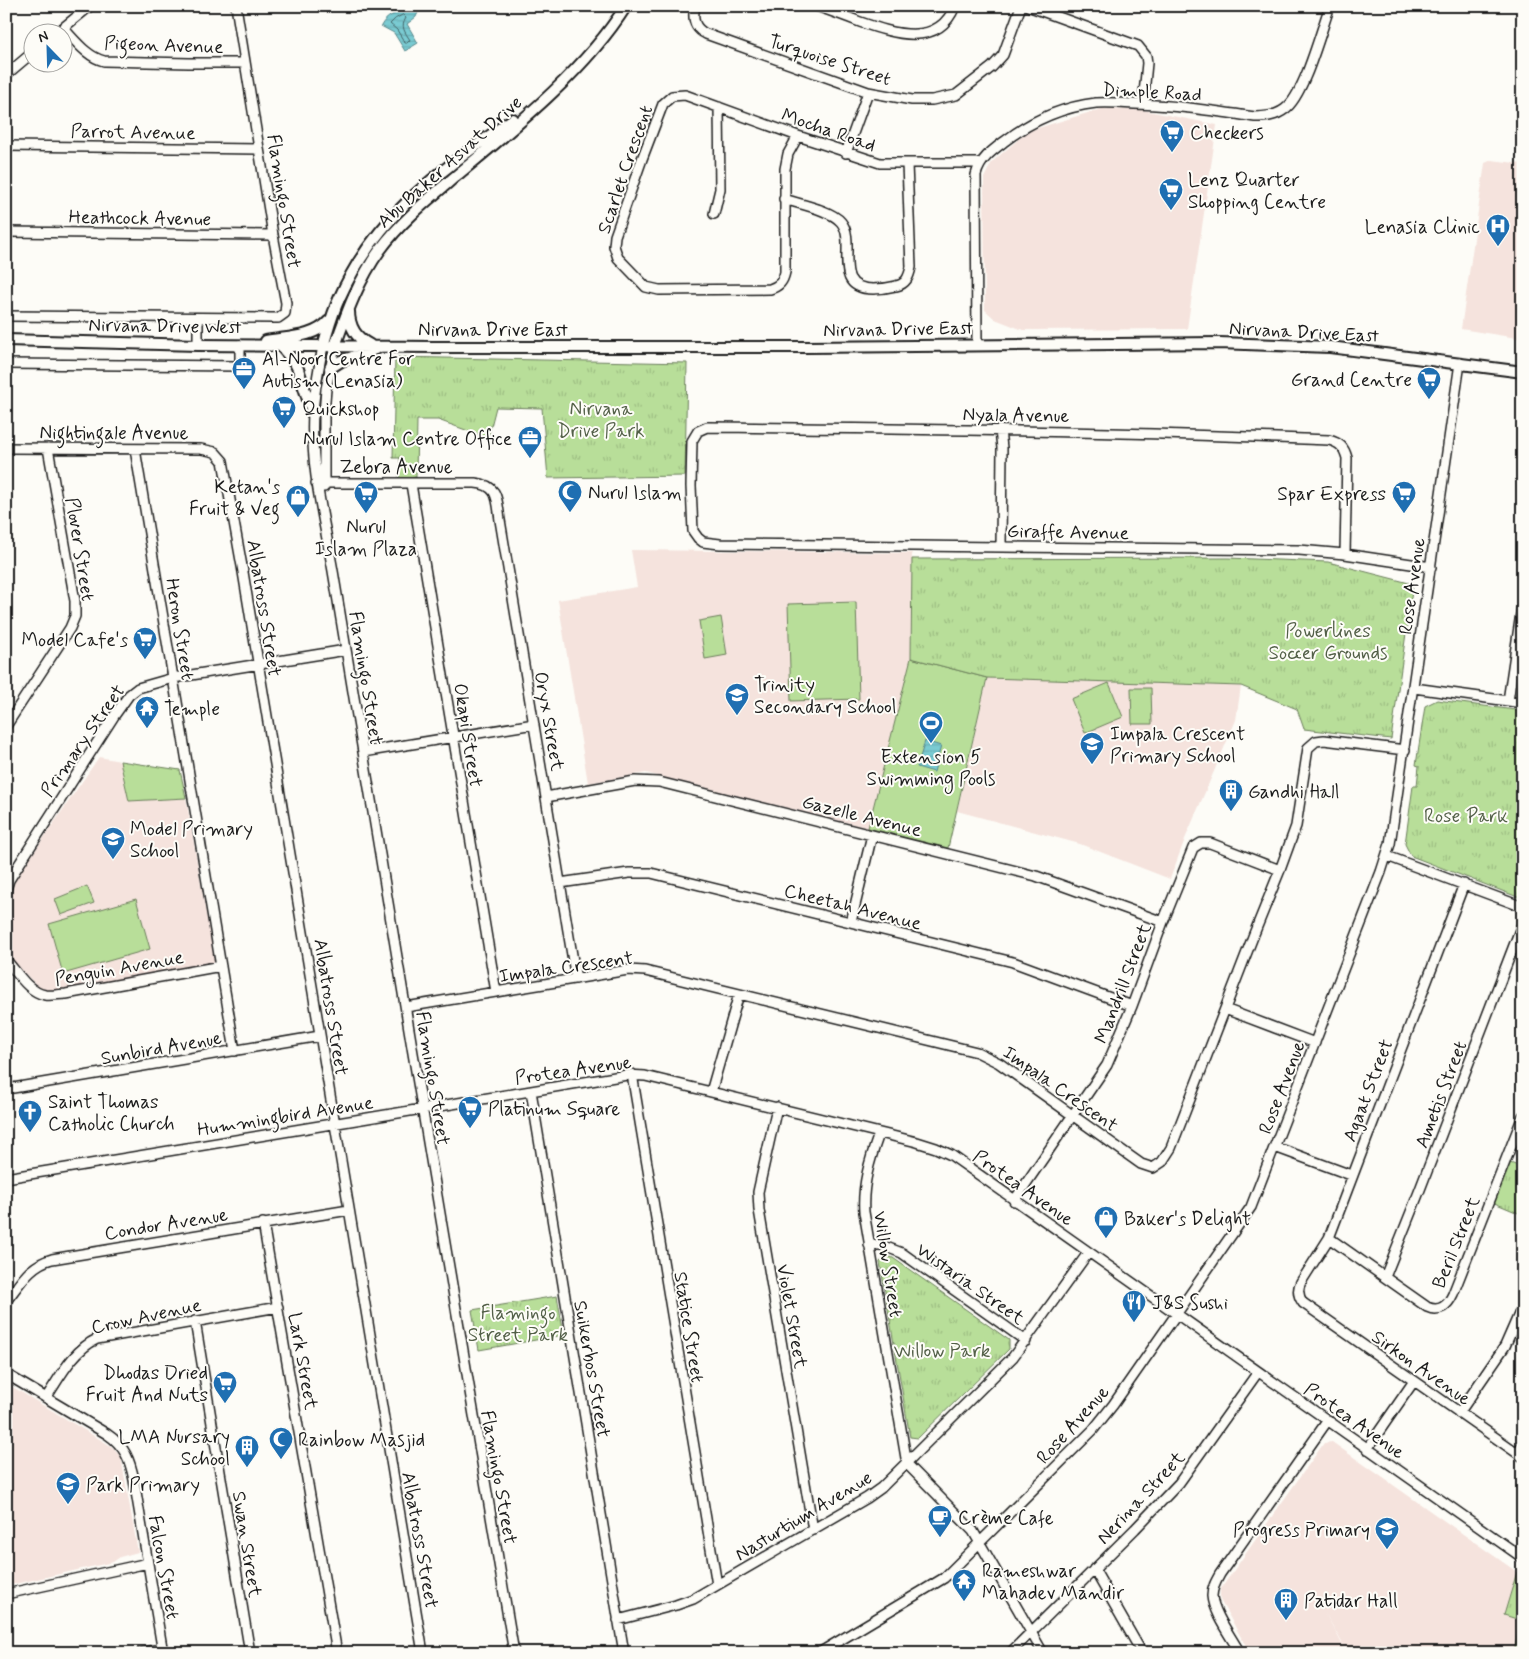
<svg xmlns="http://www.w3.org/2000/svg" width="1529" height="1659" font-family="Mynerve,sans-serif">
  <defs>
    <pattern id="park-tufts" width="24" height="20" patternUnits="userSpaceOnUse" patternTransform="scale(1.25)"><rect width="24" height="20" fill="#b8de99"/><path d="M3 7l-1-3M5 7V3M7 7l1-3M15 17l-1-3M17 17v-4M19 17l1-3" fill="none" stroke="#9ebe83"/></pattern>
    <pattern id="water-rules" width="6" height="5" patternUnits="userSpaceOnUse" patternTransform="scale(1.25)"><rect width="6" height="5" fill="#7acbd2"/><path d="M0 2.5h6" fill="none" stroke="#69aeb4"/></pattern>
  </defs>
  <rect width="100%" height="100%" fill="#fdfcf7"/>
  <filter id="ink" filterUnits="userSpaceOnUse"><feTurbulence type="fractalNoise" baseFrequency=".02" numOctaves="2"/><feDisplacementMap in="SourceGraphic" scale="10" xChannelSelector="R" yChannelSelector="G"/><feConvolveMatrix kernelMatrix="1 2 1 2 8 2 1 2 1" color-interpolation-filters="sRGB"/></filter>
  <g filter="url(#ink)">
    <path fill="#f5e3dd" d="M1101,109L1143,110L1217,125L1187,329L1023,330L995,319L985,310L984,178L992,162L1028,131Z
      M1492,160L1523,164V339L1461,329L1485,163Z
      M631,550L912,553L911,658L868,828L646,773L588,783L558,600L637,587Z
      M987,678L1241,686L1236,720L1185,839L1170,879L1080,844L957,811Z
      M99,757L120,761L129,801L186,798L215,964L45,994L6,954V919L14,881Z
      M6,1383L111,1446L121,1457L138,1552L120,1557L113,1562L6,1586Z
      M1332,1442L1517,1572L1504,1615L1520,1620L1514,1653H1348L1324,1611L1347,1653H1250L1220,1600V1590L1324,1443Z"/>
    <path fill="#b8de99" stroke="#6a7d5a" d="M856,602L859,699L791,701L788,604Z
      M721,617L727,655L705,659L699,621Z
      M911,658L987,678L948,848L868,828Z
      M1109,683L1123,717L1085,733L1071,699Z
      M1131,688H1151L1152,724H1132Z
      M120,761L180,770L186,798L129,801Z
      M87,886L94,903L61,915L55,899Z
      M136,899L150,949L63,974L49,924Z"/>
    <path fill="url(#park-tufts)" stroke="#6a7d5a" d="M395,357L687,363L685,476L548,478L542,408L496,407L488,438L438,420H417L416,477L399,479L400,458H393Z
      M1228,558L1328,562L1413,584L1391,739L1304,729L1297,709L1241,686L987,678L911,658L912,559Z
      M1437,700L1523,711V899L1411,856L1405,844L1413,786H1417L1419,766L1416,765L1425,706Z
      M1508,1162L1523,1168V1215L1492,1202Z
      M887,1256L893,1258L1009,1340V1349L918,1438L910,1437L880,1262Z
      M557,1296L564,1335L479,1350L472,1310Z
      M1517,1572L1523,1576V1653H1514L1520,1620L1504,1615Z"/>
    <path fill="url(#water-rules)" stroke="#548589" d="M407,9L419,10L416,17L407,24L418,43L405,51L394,33L381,26C386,16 397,12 407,9Z
      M925,741L941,746L934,772L917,767Z"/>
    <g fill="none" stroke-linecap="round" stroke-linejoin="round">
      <path stroke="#426265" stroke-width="1" d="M403,15L406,18C400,27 405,32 410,40L407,43H405L397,30L390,24L395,19Z"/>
      <defs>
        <path id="minor" d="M695,6C692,19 694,28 706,34L868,92L912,100H932L956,95L992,67L1003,55L1021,6
          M816,6C831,11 845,16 860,22C892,33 938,49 955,6
          M1028,6L1138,46L1146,56L1147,63L1143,104
          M63,28C75,40 87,57 104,61L189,63H245
          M58,32L90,6
          M6,75L32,53
          M798,136L788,154L785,169V272C783,282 779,286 770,289L659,290L646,287L618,258L614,246L615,236L642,159L663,104L672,96L685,95L798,136L880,163H980
          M6,146L259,149
          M846,153L868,92
          M784,199C799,204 831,210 841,222C858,242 829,289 873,289C880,289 888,288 896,286C906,284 909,277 911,267L907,164
          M714,214L720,189L719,107
          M6,232L273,235
          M6,316L273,318H278L285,313L286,303L273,235L236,6
          M198,318V345
          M977,345L976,175C980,159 993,150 1005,141C1031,121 1063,107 1096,103C1108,102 1121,103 1134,104C1175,105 1215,111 1255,117C1266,117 1276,116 1285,109C1304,96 1321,30 1330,6
          M323,346C319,368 314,391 313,414C310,467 324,519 333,571C393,932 452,1292 514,1653
          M6,364L240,366V345
          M1000,430L1002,448L1001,546
          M6,448L201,449L215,452L223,461L243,572L423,1653
          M135,449L235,1051
          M316,483H475C499,485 497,500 500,520L576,979
          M411,484L496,992
          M324,487V414L326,389L335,346
          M1345,554L1347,458C1344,447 1340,443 1329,440C1122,431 915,429 707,427L698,431L692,441L691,486L693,531L698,538L703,542L720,544L1299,550L1345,554L1431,567
          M1414,688L1523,703
          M1508,701L1523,600
          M6,726L70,628L75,616V601L48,448
          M363,752L534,724
          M546,797L635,781L659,782L1036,876L1163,922
          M1387,856L1523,907
          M560,883L629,873H651L1013,962L1132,1006
          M1464,884L1329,1238L1301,1282C1297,1289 1298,1296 1303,1303L1523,1457
          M6,889L9,880L114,716L129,695L138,688L173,678L346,650
          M851,922L872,835
          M6,960C17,972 28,992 45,995C52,996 59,994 66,994L221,966
          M406,1007L628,970L645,971L977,1052L999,1063L1141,1164L1153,1168L1162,1162L1171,1148L1254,934L1280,870L1296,826L1308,748L1316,741L1324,740L1405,750
          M1225,1009L1315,1043
          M632,1074L717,1585
          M6,1087L13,1088L320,1036
          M531,1091L624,1653
          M711,1092L739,994
          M777,1107L758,1192L759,1210L813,1530
          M879,1134C870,1159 862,1185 864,1212L907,1464L973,1531L1043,1653
          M1275,1147L1351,1175
          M6,1178L627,1075L645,1076L917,1142L936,1148L951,1155L1523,1558
          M1014,1201L1107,1065L1132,1006L1163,922L1193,848L1201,843H1210L1280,870
          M263,1223L337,1653
          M1329,1238L1427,1307C1440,1313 1448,1305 1453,1294L1523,1116
          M869,1245H881L902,1253L1026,1341
          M1385,1277L1419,1192L1523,922
          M6,1301C20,1284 29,1265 52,1259L349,1210
          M195,1321L250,1653
          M6,1374L107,1434C125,1446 130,1460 134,1480L163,1653
          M46,1398C60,1377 73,1350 97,1339L278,1307
          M1459,1413L1505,1346L1523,1305
          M1367,1449L1414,1381
          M1517,1453L1523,1444
          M1094,1569L1142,1653
          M6,1594L148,1563
          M618,1620L676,1605L693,1599L867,1498L881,1488L1013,1357L1088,1253
          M141,1653L162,1648
          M819,1653L944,1578L1093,1430L1113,1405L1251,1207L1381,872L1390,844L1460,363
          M1010,1653L1135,1529L1179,1483L1258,1372
          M1240,1653C1232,1638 1213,1613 1212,1596C1212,1588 1216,1581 1220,1574L1328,1420"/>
        <path id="major" d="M349,311C349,327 356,338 370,345
          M6,340L198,345L434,347H807L1219,343L1330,347L1523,372
          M266,341C287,337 314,338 329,321
          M280,345L295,363L298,369L313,415
          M323,346C328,330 332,314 339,299C377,213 440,172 513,119
          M335,346C347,312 359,279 380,250C401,221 430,198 457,175C515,127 585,71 626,6
          M330,368L341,361L378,348"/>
      </defs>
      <use href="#minor" stroke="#1c1c1c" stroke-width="12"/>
      <use href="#major" stroke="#1c1c1c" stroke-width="14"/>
      <use href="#minor" stroke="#fdfcf7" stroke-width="9"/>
      <use href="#major" stroke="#fdfcf7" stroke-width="10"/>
    </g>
  </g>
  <defs>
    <symbol id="supermarket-pin" viewBox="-11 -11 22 30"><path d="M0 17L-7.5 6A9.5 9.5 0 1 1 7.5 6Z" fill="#1f6fb2" stroke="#fdfcf7"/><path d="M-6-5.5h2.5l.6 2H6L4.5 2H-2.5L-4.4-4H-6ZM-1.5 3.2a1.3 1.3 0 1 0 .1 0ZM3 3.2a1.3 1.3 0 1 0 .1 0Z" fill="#fff"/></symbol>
    <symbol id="hospital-pin" viewBox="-11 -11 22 30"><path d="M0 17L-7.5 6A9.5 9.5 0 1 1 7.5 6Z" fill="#1f6fb2" stroke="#fdfcf7"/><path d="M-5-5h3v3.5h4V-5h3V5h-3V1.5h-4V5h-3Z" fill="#fff"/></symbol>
    <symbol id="office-pin" viewBox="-11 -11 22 30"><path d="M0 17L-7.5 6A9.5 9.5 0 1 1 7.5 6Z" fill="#1f6fb2" stroke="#fdfcf7"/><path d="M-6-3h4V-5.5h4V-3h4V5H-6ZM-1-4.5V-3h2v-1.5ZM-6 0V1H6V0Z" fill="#fff"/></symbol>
    <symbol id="mosque-pin" viewBox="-11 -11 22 30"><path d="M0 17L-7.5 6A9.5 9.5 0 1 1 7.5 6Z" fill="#1f6fb2" stroke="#fdfcf7"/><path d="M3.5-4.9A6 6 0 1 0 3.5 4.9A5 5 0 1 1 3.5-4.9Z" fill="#fff"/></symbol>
    <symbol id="shop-pin" viewBox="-11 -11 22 30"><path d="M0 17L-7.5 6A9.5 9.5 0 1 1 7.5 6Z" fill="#1f6fb2" stroke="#fdfcf7"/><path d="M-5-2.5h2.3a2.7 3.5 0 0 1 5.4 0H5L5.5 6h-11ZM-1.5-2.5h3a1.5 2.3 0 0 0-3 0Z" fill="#fff"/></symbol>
    <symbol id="school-pin" viewBox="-11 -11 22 30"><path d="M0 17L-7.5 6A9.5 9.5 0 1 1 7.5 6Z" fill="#1f6fb2" stroke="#fdfcf7"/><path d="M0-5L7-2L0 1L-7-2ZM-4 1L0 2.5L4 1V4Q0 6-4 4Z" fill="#fff"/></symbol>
    <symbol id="temple-pin" viewBox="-11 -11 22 30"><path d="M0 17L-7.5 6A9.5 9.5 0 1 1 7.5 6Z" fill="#1f6fb2" stroke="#fdfcf7"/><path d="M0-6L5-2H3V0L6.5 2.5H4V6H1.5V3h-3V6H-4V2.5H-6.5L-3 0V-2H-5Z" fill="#fff"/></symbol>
    <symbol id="stadium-pin" viewBox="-11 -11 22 30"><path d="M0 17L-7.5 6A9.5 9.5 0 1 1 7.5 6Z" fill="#1f6fb2" stroke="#fdfcf7"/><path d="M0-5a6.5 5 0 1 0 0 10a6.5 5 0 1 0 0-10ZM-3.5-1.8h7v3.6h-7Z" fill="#fff"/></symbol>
    <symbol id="building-pin" viewBox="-11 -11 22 30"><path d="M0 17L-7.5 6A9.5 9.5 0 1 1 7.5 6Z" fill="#1f6fb2" stroke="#fdfcf7"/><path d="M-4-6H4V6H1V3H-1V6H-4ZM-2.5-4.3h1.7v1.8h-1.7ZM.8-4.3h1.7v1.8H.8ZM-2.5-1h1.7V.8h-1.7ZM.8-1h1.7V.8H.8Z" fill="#fff"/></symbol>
    <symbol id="church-pin" viewBox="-11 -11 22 30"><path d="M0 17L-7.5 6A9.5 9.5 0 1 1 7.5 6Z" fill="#1f6fb2" stroke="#fdfcf7"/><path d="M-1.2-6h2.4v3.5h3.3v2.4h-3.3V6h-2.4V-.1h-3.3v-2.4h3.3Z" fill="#fff"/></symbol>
    <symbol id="restaurant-pin" viewBox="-11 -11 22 30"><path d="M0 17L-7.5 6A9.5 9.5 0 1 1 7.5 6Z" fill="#1f6fb2" stroke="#fdfcf7"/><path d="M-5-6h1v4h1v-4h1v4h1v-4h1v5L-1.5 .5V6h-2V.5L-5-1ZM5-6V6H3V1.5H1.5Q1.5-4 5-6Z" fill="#fff"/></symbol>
    <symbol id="cafe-pin" viewBox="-11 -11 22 30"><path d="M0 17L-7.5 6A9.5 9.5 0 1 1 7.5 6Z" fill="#1f6fb2" stroke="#fdfcf7"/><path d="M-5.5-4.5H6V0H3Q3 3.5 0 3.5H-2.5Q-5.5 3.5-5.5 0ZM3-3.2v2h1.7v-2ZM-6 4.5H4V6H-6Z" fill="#fff"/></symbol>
  </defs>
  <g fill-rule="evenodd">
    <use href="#supermarket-pin" x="1158" y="118" width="28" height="38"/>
    <use href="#supermarket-pin" x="1157" y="176" width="28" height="38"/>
    <use href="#hospital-pin" x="1484" y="212" width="28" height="38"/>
    <use href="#office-pin" x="230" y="355" width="28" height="38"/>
    <use href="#supermarket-pin" x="1415" y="365" width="28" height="38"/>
    <use href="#supermarket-pin" x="270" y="394" width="28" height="38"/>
    <use href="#office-pin" x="516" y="424" width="28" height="38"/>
    <use href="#mosque-pin" x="556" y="478" width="28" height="38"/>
    <use href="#supermarket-pin" x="352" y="479" width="28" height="38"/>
    <use href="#supermarket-pin" x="1390" y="479" width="28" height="38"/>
    <use href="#shop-pin" x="284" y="483" width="28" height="38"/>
    <use href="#supermarket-pin" x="131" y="625" width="28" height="38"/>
    <use href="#school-pin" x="723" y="681" width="28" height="38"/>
    <use href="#temple-pin" x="133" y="694" width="28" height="38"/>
    <use href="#stadium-pin" x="917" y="709" width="28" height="38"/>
    <use href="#school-pin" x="1078" y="730" width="28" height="38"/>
    <use href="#building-pin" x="1217" y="777" width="28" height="38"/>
    <use href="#school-pin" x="99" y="825" width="28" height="38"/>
    <use href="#supermarket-pin" x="456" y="1094" width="28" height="38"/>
    <use href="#church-pin" x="16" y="1098" width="28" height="38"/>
    <use href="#shop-pin" x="1092" y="1204" width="28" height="38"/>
    <use href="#restaurant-pin" x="1120" y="1288" width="28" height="38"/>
    <use href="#supermarket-pin" x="211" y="1369" width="28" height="38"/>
    <use href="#mosque-pin" x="267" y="1425" width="28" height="38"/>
    <use href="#building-pin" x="233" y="1433" width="28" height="38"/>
    <use href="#school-pin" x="54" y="1470" width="28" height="38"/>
    <use href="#cafe-pin" x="926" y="1503" width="28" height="38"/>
    <use href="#school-pin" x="1373" y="1515" width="28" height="38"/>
    <use href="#temple-pin" x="950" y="1567" width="28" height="38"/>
    <use href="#building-pin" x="1272" y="1586" width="28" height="38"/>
  </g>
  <g text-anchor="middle" stroke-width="4" stroke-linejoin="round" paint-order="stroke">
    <g font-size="19" fill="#1c1c1c" stroke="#fdfcf7">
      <text transform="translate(164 44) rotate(2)" y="7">Pigeon Avenue</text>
      <text transform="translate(830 59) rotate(18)" y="7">Turquoise Street</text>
      <text transform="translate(1152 91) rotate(3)" y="7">Dimple Road</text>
      <text transform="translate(829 129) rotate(19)" y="7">Mocha Road</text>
      <text transform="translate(133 131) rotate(1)" y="7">Parrot Avenue</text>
      <text transform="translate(449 161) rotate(-42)" y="7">Abu Baker Asvat Drive</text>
      <text transform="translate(624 169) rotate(-71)" y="7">Scarlet Crescent</text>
      <text transform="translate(285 201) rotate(81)" y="7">Flamingo Street</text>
      <text transform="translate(140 217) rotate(1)" y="7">Heathcock Avenue</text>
      <text transform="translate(165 325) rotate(1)" y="7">Nirvana Drive West</text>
      <text transform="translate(898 328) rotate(-1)" y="7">Nirvana Drive East</text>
      <text x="493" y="336">Nirvana Drive East</text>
      <text transform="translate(1304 331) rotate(3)" y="7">Nirvana Drive East</text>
      <text transform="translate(1016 414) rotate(1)" y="7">Nyala Avenue</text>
      <text x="114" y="439">Nightingale Avenue</text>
      <text x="396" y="473">Zebra Avenue</text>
      <text transform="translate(1068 531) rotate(1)" y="7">Giraffe Avenue</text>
      <text transform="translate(81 549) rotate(81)" y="7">Plover Street</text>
      <text transform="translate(1411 586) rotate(-82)" y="7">Rose Avenue</text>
      <text transform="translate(265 608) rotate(81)" y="7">Albatross Street</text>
      <text transform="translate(181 629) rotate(81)" y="7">Heron Street</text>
      <text transform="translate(367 678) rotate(81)" y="7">Flamingo Street</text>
      <text transform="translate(550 721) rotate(80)" y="7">Oryx Street</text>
      <text transform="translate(469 735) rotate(81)" y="7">Okapi Street</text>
      <text transform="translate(82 740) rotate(-55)" y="7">Primary Street</text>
      <text transform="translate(862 815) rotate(14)" y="7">Gazelle Avenue</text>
      <text transform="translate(853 906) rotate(14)" y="7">Cheetah Avenue</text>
      <text transform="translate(566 966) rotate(-8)" y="7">Impala Crescent</text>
      <text transform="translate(119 967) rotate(-10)" y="7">Penguin Avenue</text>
      <text transform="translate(1122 983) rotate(-69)" y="7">Mandrill Street</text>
      <text transform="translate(332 1007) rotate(81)" y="7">Albatross Street</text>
      <text transform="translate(161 1047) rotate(-10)" y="7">Sunbird Avenue</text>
      <text transform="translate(573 1069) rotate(-8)" y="7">Protea Avenue</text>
      <text transform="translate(434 1078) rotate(81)" y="7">Flamingo Street</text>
      <text transform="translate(1281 1087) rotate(-69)" y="7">Rose Avenue</text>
      <text transform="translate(1061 1088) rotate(35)" y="7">Impala Crescent</text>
      <text transform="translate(1367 1090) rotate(-69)" y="7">Agaat Street</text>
      <text transform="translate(1440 1094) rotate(-69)" y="7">Ametis Street</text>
      <text transform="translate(285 1115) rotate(-9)" y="7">Hummingbird Avenue</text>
      <text transform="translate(1024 1187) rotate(35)" y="7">Protea Avenue</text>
      <text transform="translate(166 1223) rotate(-9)" y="7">Condor Avenue</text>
      <text transform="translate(1455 1242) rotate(-68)" y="7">Beril Street</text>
      <text transform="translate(889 1264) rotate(81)" y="7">Willow Street</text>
      <text transform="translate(971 1283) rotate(35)" y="7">Wistaria Street</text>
      <text transform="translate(146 1315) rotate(-12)" y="7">Crow Avenue</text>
      <text transform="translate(793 1316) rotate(80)" y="7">Violet Street</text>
      <text transform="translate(690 1327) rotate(81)" y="7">Statice Street</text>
      <text transform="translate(304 1361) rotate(80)" y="7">Lark Street</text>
      <text transform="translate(1422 1367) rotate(35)" y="7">Sirkon Avenue</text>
      <text transform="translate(593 1369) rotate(80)" y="7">Suikerbos Street</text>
      <text transform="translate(1355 1420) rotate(35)" y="7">Protea Avenue</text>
      <text transform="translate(1072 1424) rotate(-48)" y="7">Rose Avenue</text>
      <text transform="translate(500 1477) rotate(80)" y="7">Flamingo Street</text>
      <text transform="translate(1140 1497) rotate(-47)" y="7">Nerina Street</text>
      <text transform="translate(803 1515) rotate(-31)" y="7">Nasturtium Avenue</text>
      <text transform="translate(421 1540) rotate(80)" y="7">Albatross Street</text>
      <text transform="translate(248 1544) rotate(81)" y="7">Swan Street</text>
      <text transform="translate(165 1567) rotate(80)" y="7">Falcon Street</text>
    </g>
    <g font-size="19" fill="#1c1c1c" stroke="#fdfcf7" text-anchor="start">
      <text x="1190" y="139">Checkers</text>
      <text x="1188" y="186">Lenz Quarter<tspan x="1188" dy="22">Shopping Centre</tspan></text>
      <text x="1480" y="233" text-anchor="end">Lenasia Clinic</text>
      <text x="262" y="365">Al-Noor Centre For<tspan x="262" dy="22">Autism (Lenasia)</tspan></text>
      <text x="1412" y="386" text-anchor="end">Grand Centre</text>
      <text x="302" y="415">Quickshop</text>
      <text x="512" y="445" text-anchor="end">Nurul Islam Centre Office</text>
      <text x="280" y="493" text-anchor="end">Ketan's<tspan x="280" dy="22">Fruit &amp; Veg</tspan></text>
      <text x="588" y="499">Nurul Islam</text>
      <text x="1386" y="500" text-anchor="end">Spar Express</text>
      <text x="366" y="533" text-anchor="middle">Nurul<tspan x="366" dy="22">Islam Plaza</tspan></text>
      <text x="128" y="646" text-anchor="end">Model Cafe's</text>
      <text x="754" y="691">Trinity<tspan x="754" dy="22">Secondary School</tspan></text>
      <text x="164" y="715">Temple</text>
      <text x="1110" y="740">Impala Crescent<tspan x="1110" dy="22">Primary School</tspan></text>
      <text x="931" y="763" text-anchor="middle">Extension 5<tspan x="931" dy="22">Swimming Pools</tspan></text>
      <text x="1248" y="798">Gandhi Hall</text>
      <text x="130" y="835">Model Primary<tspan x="130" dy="22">School</tspan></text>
      <text x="48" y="1108">Saint Thomas<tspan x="48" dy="22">Catholic Church</tspan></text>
      <text x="488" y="1115">Platinum Square</text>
      <text x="1124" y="1225">Baker's Delight</text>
      <text x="1152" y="1309">J&amp;S Sushi</text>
      <text x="208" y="1379" text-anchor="end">Dhodas Dried<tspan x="208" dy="22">Fruit And Nuts</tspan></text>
      <text x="230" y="1443" text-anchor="end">LMA Nursary<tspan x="230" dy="22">School</tspan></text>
      <text x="298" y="1446">Rainbow Masjid</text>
      <text x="86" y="1491">Park Primary</text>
      <text x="958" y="1524">Crème Cafe</text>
      <text x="1370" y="1536" text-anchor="end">Progress Primary</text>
      <text x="982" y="1577">Rameshwar<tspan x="982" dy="22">Mahadev Mandir</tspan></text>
      <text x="1304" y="1607">Patidar Hall</text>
    </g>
    <g font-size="19" fill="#536048" stroke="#fdfcf7">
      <text x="601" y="415">Nirvana<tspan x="601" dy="22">Drive Park</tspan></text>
      <text x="1328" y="637">Powerlines<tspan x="1328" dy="22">Soccer Grounds</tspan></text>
      <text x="1466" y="822">Rose Park</text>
      <text x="518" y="1319">Flamingo<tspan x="518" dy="22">Street Park</tspan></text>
      <text x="942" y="1357">Willow Park</text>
    </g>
  </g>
  <rect width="1529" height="1659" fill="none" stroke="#fdfcf7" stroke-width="25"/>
  <rect x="12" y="12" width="1504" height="1634" fill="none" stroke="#1c1c1c" stroke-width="2" filter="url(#ink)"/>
  <g transform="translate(48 48) rotate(337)"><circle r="24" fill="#fdfcf7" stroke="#a3a29f"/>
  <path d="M0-4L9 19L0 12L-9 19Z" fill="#1f6fb2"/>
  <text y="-8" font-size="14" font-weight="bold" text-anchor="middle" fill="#1c1c1c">N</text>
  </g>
</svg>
